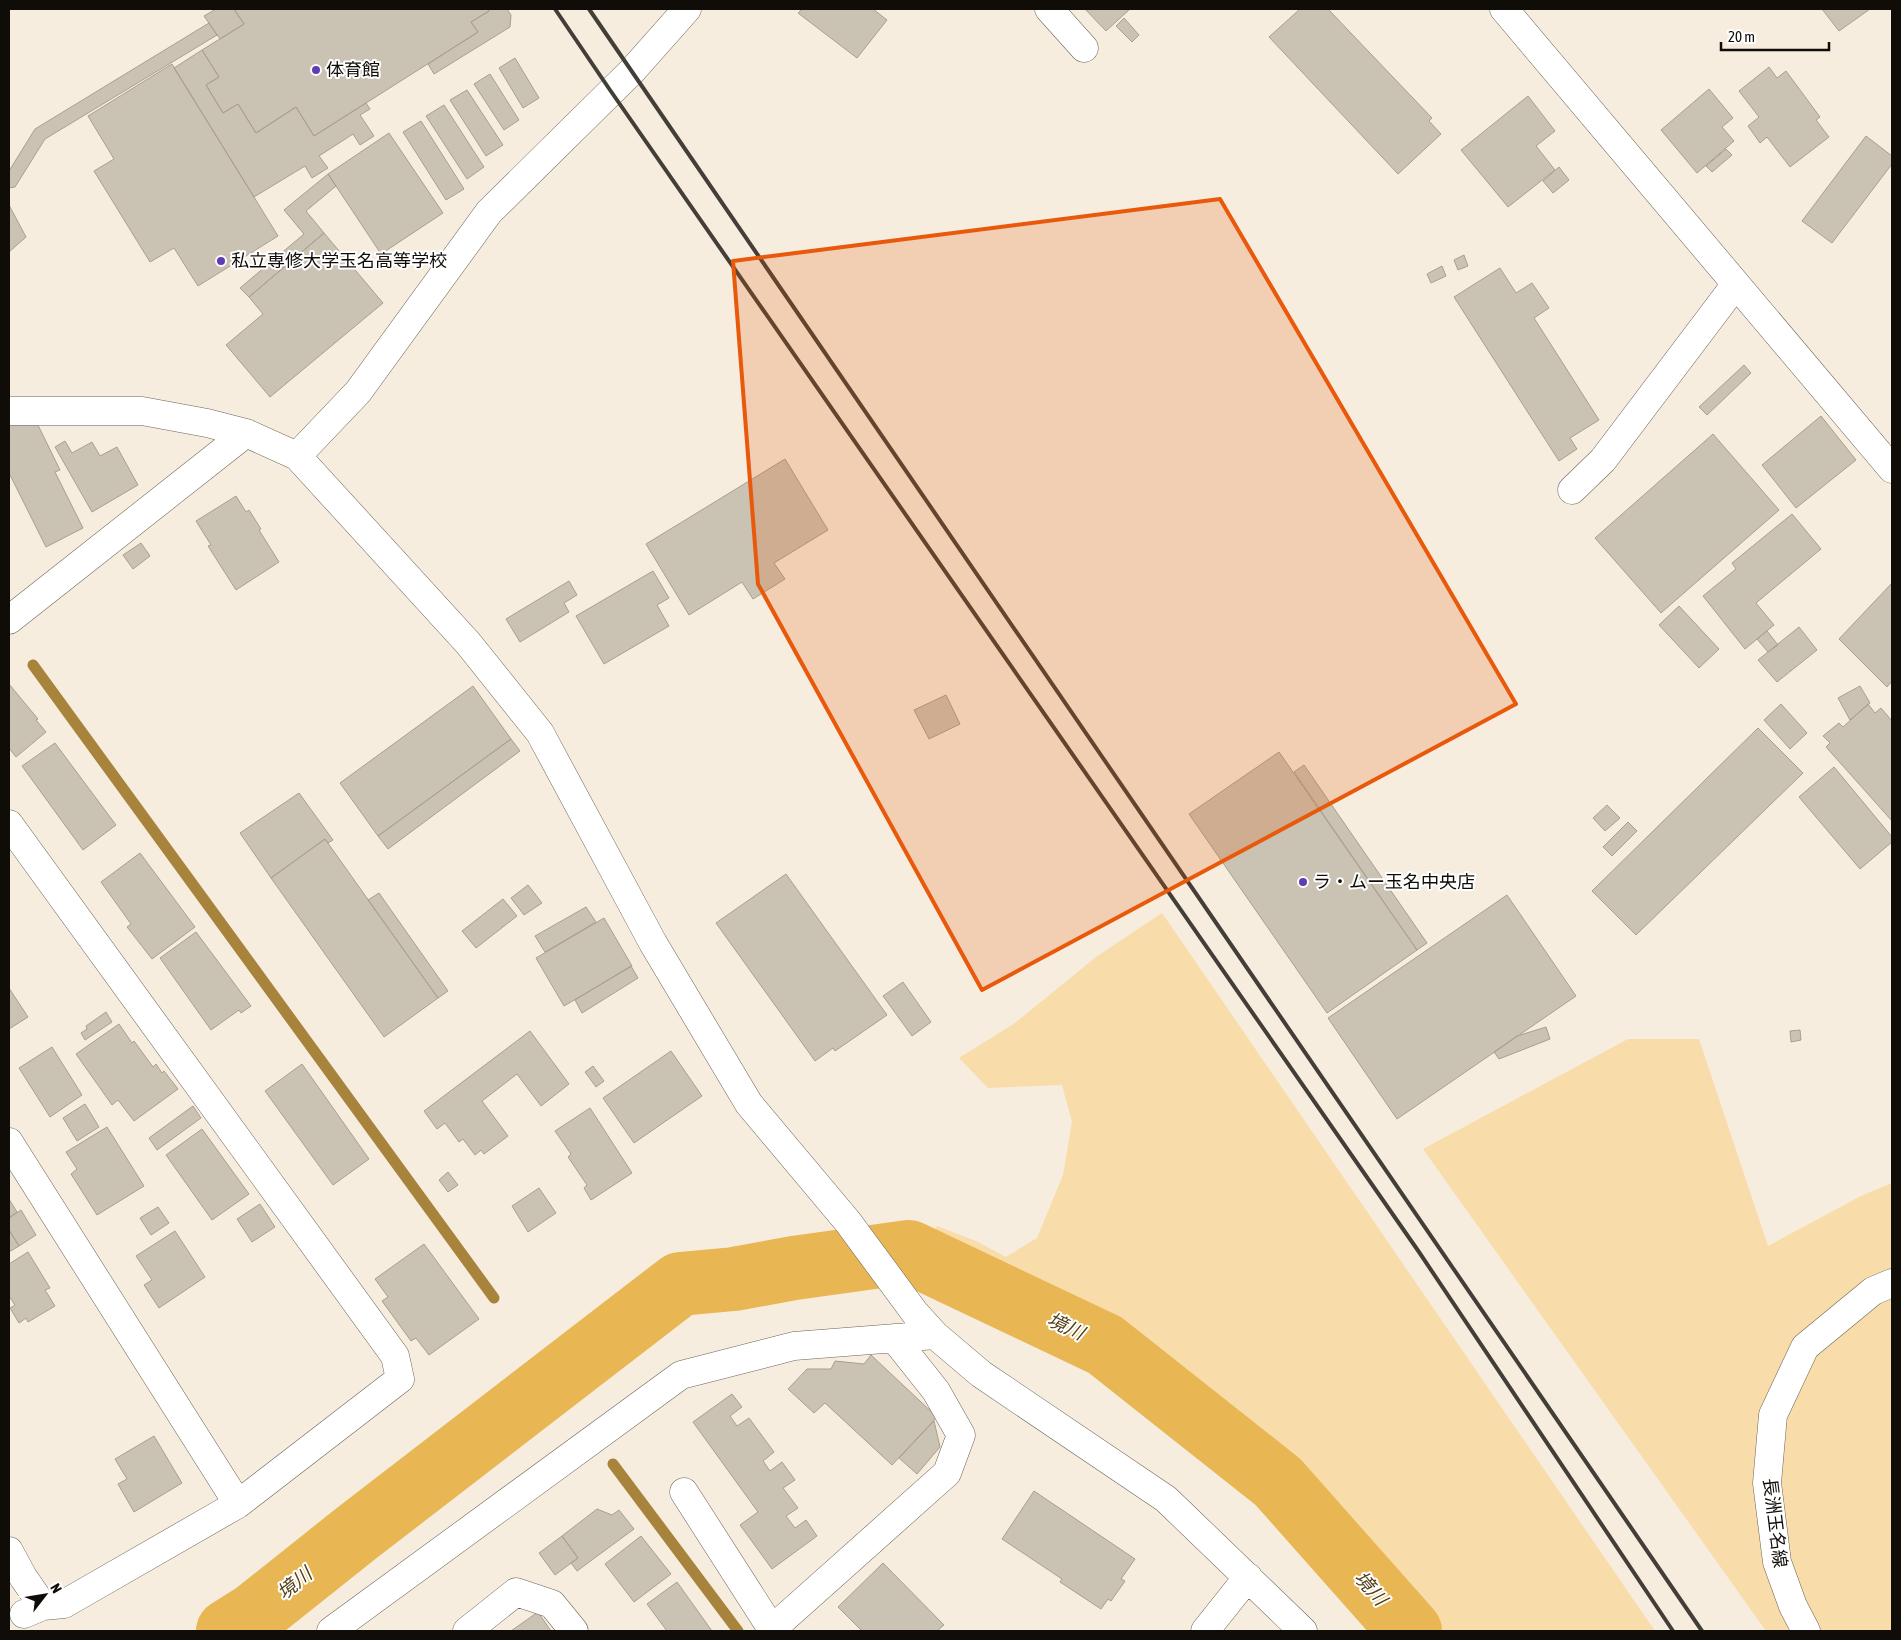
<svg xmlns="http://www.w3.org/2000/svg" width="1901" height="1640" font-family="'Asap Condensed','Noto Sans JP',sans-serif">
  <rect width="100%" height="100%" fill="#f6edde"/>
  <path fill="#f8dca9" d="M1162,913L1655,1631H1410L1278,1482L1106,1345L909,1252L930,1238L937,1226L976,1241L1006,1257L1037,1238L1063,1175L1072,1122L1062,1085L988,1088L959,1058L1015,1023L1096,957Z
    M1628,1039H1699L1768,1246L1861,1196L1892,1183V1631H1766L1423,1149Z"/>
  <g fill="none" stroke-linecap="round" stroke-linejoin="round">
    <path stroke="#a7833c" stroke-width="11" d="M33,665L494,1298
      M613,1464L738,1631"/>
    <path stroke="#e8b653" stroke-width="64" d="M228,1631L255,1614L358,1532L680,1284L734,1279L794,1268L909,1252L1105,1345L1278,1482L1410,1631"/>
  </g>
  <path fill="#cac2b2" stroke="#a89f91" d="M216,9H234L244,24L220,39L204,16Z
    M234,9H488L489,11L471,22L478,32L314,136L296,107L256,133L238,104L223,113L206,85L219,77L202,50L244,24Z
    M488,9H507L511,15L510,27L434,74L428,64L478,32L471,22L489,11Z
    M802,9H873L887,20L857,58L798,13Z
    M1085,9H1130L1106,31Z
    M1300,9H1328L1432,118L1429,121L1441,134L1398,174L1269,37Z
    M1822,9H1870L1839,31Z
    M1124,18L1139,35L1132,42L1116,26Z
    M209,23L217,35L45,139L15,187L9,188V171L35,129Z
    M202,50L219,77L206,85L223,113L238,104L256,133L296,107L314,136L366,103L370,109L360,115L374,136L360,145L353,134L319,156L328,168L312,178L305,166L254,197L174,68Z
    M515,58L539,98L523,108L499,68Z
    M172,64L278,236L198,286L174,248L150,262L94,171L114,159L88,116Z
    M1769,67L1777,78L1786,71L1820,117L1816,120L1829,137L1790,167L1767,137L1760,143L1748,126L1759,117L1739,91Z
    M490,74L519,120L504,130L474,84Z
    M1709,89L1733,118L1722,127L1734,141L1697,173L1661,130Z
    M467,90L503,145L486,156L450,100Z
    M1528,96L1555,131L1536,146L1555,170L1508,207L1461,150Z
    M444,105L484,167L467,179L426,116Z
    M421,121L464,189L446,200L403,132Z
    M389,133L443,213L381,254L328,174Z
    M1866,136L1892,156V164L1832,243L1802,221Z
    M1726,149L1732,155L1712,172L1706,166Z
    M1559,167L1569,180L1553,193L1543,181Z
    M328,174L336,186L306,211L324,233L249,297L240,288L304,234L284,210Z
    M9,205L26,237L9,252Z
    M324,233L383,303L270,397L226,345L263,314L249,297Z
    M1464,255L1468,266L1458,270L1454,260Z
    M1442,266L1446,276L1431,283L1427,274Z
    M1500,268L1516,293L1532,283L1549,308L1534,318L1599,420L1570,438L1577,449L1559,461L1454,297Z
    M1744,365L1751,373L1707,415L1699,407Z
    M1821,416L1856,460L1796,508L1762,465Z
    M35,419L60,470L55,472L83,528L46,547L9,473V424Z
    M1713,434L1779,510L1661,613L1595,538Z
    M65,441L72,453L92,442L100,456L117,447L138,485L92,512L55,447Z
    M785,459L828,530L774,563L785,579L753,599L742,582L689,615L646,544Z
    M236,496L246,512L249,510L261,529L259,530L279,562L236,590L208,546L211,545L196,521Z
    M1792,514L1821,549L1756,603L1774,625L1745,649L1703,596L1736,569L1732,563Z
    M141,543L150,556L133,569L123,555Z
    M653,571L669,598L657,605L669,626L604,664L576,616Z
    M569,581L577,595L564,603L569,612L520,642L506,619Z
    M1892,583V681L1887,687L1839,639Z
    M1679,606L1719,649L1699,668L1659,625Z
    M1799,627L1817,650L1777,682L1758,660Z
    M1767,631L1778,645L1768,652L1757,639Z
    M9,684L38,719L36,720L46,732L16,757L9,748Z
    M473,686L511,739L378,836L340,783Z
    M1860,686L1870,703L1850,720L1838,698Z
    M946,695L960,724L929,739L914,710Z
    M1781,704L1807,733L1790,749L1764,720Z
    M1868,704L1875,713L1881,708L1892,721V821L1826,747L1830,743L1823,736L1839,723L1843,727Z
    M1758,728L1803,773L1636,935L1592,891Z
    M511,739L520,751L388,849L378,836Z
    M55,743L116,825L83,850L22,766Z
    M1279,752L1417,950L1327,1013L1189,814Z
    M1304,765L1427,943L1417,950L1294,772Z
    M1834,767L1892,837V842L1860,869L1799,797Z
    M299,793L333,840L328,843L325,839L271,878L240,833Z
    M1607,805L1620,818L1605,831L1593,818Z
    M1628,822L1637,831L1612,856L1603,847Z
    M325,839L438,998L384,1037L271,878Z
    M140,853L195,927L152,959L127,927L131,924L101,882Z
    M786,874L887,1015L835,1051L833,1048L815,1061L716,923Z
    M528,885L542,903L524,915L511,898Z
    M379,893L448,991L438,998L368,900Z
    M1507,895L1576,996L1397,1119L1328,1018Z
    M503,899L517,916L476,948L462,931Z
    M586,907L596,922L545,952L535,936Z
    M604,918L632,966L564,1006L536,958Z
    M196,932L251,1006L241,1013L239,1010L211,1030L160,958Z
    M631,966L638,978L582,1013L575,1000Z
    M903,982L931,1022L912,1036L883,996Z
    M9,988L28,1017L9,1029Z
    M106,1012L112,1022L85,1040L81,1033L87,1029L86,1026Z
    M119,1024L132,1043L134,1041L153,1067L156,1064L162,1073L164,1071L178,1089L134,1121L118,1100L112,1105L76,1054Z
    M1546,1027L1550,1039L1499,1059L1494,1052L1517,1036Z
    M1800,1030L1801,1040L1791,1042L1790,1031Z
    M530,1031L569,1084L541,1106L517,1074L482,1101L508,1136L484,1154L481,1150L475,1155L463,1139L459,1142L445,1123L437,1129L424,1111Z
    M52,1047L82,1095L50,1117L19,1068Z
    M671,1051L702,1096L634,1143L603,1098Z
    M302,1064L369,1159L333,1185L265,1091Z
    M593,1066L604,1081L596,1087L585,1072Z
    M85,1104L99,1127L77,1141L63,1118Z
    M193,1106L201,1118L157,1150L149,1138Z
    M590,1108L632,1173L591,1200L584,1188L587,1185L568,1157L571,1154L555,1131Z
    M107,1127L144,1186L97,1215L71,1174L77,1169L66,1152Z
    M202,1129L249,1194L212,1220L166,1155Z
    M448,1172L458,1185L448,1192L439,1180Z
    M539,1188L556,1213L528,1232L512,1206Z
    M9,1199L17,1212L9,1218Z
    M260,1204L275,1227L252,1242L237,1219Z
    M158,1207L169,1223L151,1235L140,1218Z
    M21,1210L36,1235L19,1246L9,1230V1218Z
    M9,1230L19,1246L9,1252Z
    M175,1231L205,1277L159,1308L144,1285L152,1280L136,1256Z
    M424,1244L479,1319L429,1355L416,1338L411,1341L382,1301L388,1297L375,1279Z
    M28,1252L50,1288L45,1290L55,1306L28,1322L26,1318L19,1323L10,1308L15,1305L9,1296V1264Z
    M871,1355L937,1417L892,1465L825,1403L814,1413L788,1389L807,1369H831L835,1361L864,1364Z
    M732,1394L742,1407L730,1416L737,1426L749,1418L774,1452L763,1461L770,1471L782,1462L795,1480L783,1488L798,1508L786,1516L795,1528L806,1520L817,1536L772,1569L740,1525L758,1512L693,1422Z
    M934,1421L940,1447L917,1474L899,1458Z
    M154,1436L182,1483L134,1512L118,1484L127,1479L115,1459Z
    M1034,1491L1135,1559L1121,1579L1125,1581L1111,1601L1108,1599L1101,1609L1060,1582L1062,1579L1002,1539Z
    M597,1509L612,1515L619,1510L634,1529L577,1571L571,1563L578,1558L562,1536Z
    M562,1536L578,1558L555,1575L539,1553Z
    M641,1536L671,1574L634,1602L605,1564Z
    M883,1563L944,1625L937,1631H862L838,1607Z
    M677,1582L712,1631H667L647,1604Z
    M538,1612L551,1631H511Z"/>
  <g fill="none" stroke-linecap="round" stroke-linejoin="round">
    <defs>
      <path id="minor" d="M1049,9L1084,48
        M1504,9L1892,469
        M9,411H142L207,423L246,433L297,456L468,643L540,733L653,943L749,1104L848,1222L915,1313L935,1335L981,1374L1166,1499L1303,1631
        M297,456L358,392L489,212L632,71L687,9
        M1572,490L1603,460L1736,284
        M9,620L246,433
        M9,824L395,1356L400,1379L238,1504L64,1604L43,1606L24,1614
        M9,1142L238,1504
        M684,1492L773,1631
        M9,1551L23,1577L43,1606
        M331,1631L681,1375L794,1346L935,1335
        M467,1631L516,1592L552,1604L574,1631
        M770,1631L947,1473L961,1435L936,1391L894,1338
        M1205,1631L1248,1577"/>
      <path id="major" d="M1806,1631L1793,1606L1777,1562L1767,1483L1773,1415L1805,1347L1873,1291L1892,1283"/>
    </defs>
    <use href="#minor" stroke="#6b6356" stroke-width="29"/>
    <use href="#major" stroke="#6b6356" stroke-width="29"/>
    <use href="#minor" stroke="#fff" stroke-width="28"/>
    <use href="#major" stroke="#fff" stroke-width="28"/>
    <path stroke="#433f38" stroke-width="4" d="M555,9L610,90L1419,1252L1673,1631
      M589,9L1702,1631"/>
  </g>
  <path fill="#e8590c" fill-opacity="0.2" stroke="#e8590c" stroke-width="4" stroke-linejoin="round" d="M1220,199L1516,704L982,990L758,584L733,261Z"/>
  <g fill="#603bb3" stroke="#fff" stroke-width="2">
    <circle cx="316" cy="70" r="5"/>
    <circle cx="221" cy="261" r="5"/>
    <circle cx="1303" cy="882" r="5"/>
  </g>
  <g text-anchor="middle" stroke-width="4" stroke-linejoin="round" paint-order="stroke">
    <g font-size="18" fill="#100d08" stroke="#fff" text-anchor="start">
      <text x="326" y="76">体育館</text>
      <text x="231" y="267">私立専修大学玉名高等学校</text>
      <text x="1313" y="888">ラ・ムー玉名中央店</text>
    </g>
    <g font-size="18" fill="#100d08" stroke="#fff">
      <text transform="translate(1775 1523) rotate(83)" y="6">長洲玉名線</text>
    </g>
    <g font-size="19" font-style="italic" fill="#523e15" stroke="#fff">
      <text transform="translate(1066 1326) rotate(25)" y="7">境川</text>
      <text transform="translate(294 1583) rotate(-39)" y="7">境川</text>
      <text transform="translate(1371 1588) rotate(49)" y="7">境川</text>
    </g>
  </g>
  <rect width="1901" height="1640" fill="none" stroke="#100d08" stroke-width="20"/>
  <g transform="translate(45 1595) rotate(59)" stroke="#ffffff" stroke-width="4" paint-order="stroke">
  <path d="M0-4L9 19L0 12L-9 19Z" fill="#100d08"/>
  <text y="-8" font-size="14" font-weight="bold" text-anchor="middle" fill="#100d08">N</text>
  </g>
  <path d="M1721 42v8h108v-8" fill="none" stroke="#100d08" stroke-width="2.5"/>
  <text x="1728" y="42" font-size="15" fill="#100d08" stroke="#ffffff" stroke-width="4" paint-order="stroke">20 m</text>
</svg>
